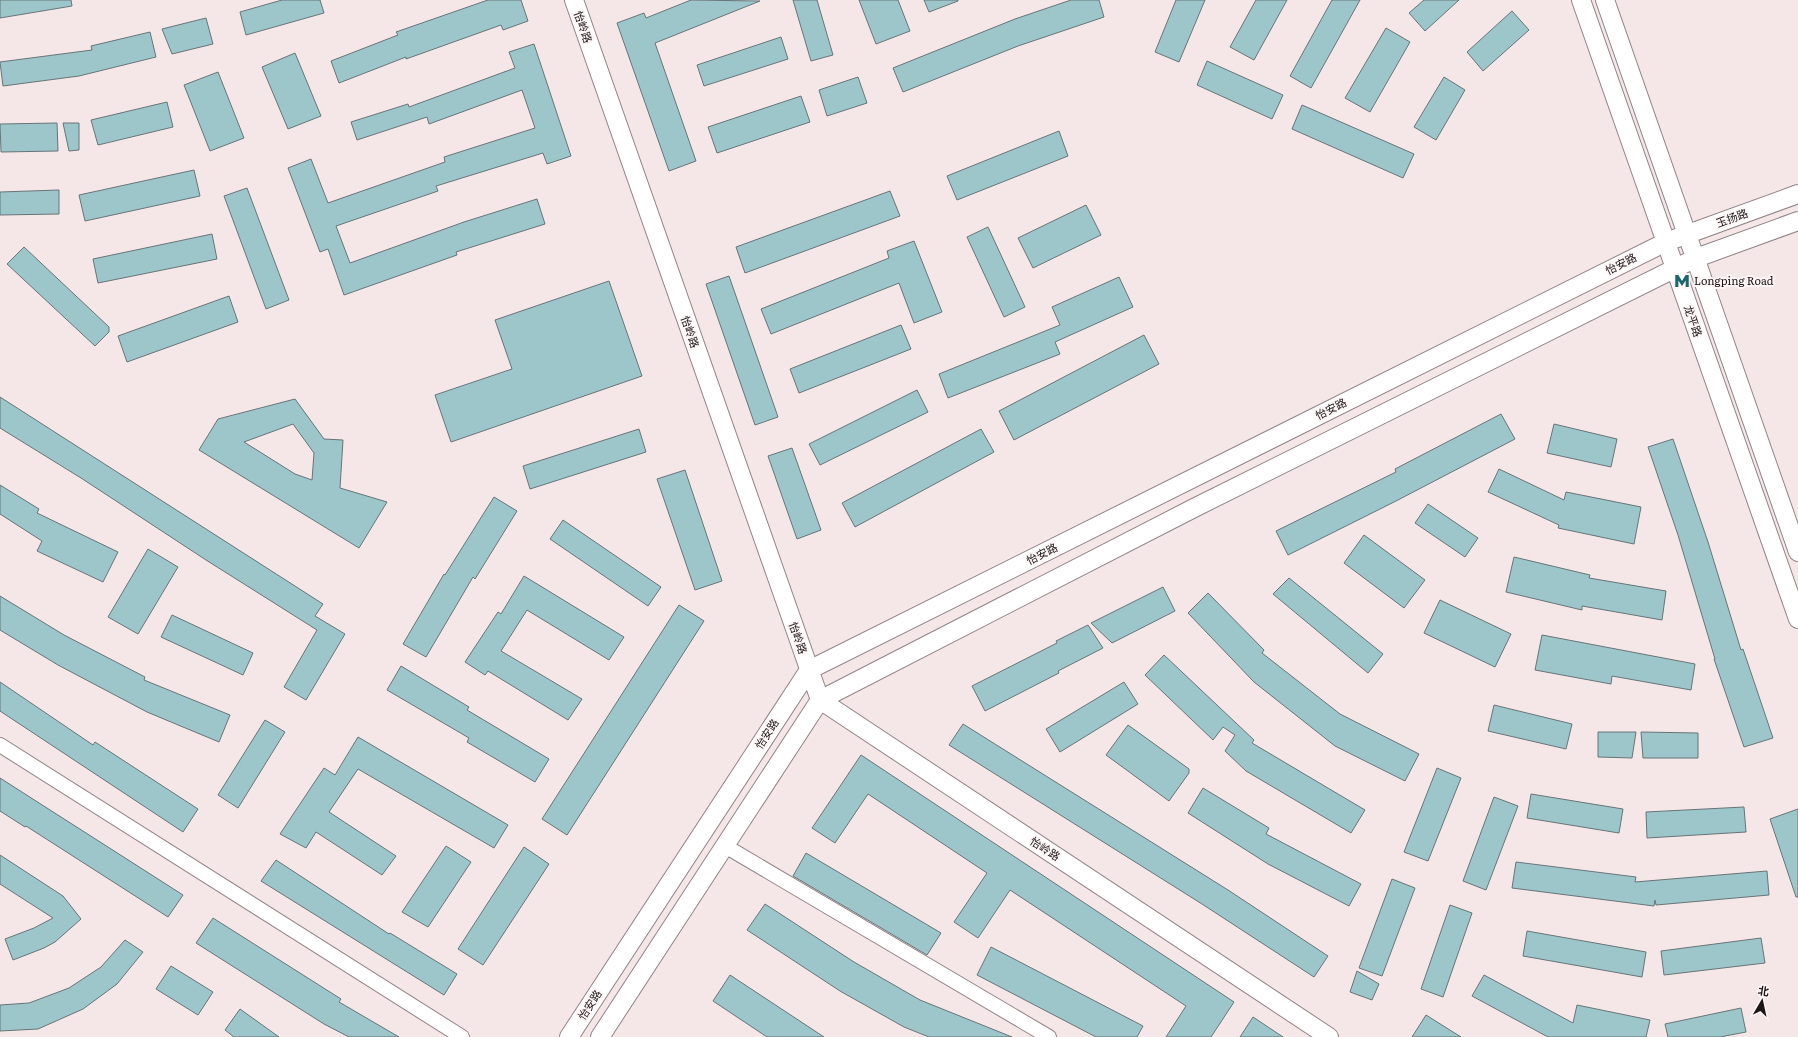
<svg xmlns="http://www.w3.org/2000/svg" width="1798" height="1037" font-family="Literata,'Noto Sans SC',serif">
  <rect width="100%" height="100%" fill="#f5e6e8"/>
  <path fill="#9dc6ca" stroke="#677577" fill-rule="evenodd" d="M0,0H71L72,6L0,18Z
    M282,0H320L324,13L246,35L240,12Z
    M488,0H521L528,21L503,30L501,25L406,59V57L339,83L331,61L398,35L396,32Z
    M691,0L760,1L655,43L696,161L669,171L617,23L644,13L646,18Z
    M793,0H817L833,55L811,61Z
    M859,0H898L910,31L876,44Z
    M924,0H958V1L929,12Z
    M1071,0H1099L1104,17L1018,46L903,92L893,68L1015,19Z
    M1176,0H1205L1179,62L1155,52Z
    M1256,0H1287L1254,60L1230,47Z
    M1332,0H1360L1311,88L1290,76Z
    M1424,0H1459L1425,31L1409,13Z
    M1512,11L1529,30L1483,71L1467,52Z
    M206,18L213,44L172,54L162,29Z
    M1386,28L1410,42L1370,112L1345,98Z
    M150,32L156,57L79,76L3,86L0,62L92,50L91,46Z
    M781,37L788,59L704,86L697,65Z
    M534,44L571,156L547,164L543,153L436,186L438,191L336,226L350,263L464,222L537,199L545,224L456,252L457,255L344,295L328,249L320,252L288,168L311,159L328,203L445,162L444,157L535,128L522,90L429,124L427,117L357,140L351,122L408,104L409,107L515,68L509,52Z
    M295,53L321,116L288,129L262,67Z
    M1207,61L1283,95L1272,119L1197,85Z
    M218,72L244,138L210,151L184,85Z
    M858,77L867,103L827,116L819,90Z
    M1444,77L1465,90L1436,140L1414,127Z
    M801,96L810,122L717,153L708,127Z
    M167,102L173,127L98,145L91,120Z
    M1302,105L1414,154L1403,178L1292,129Z
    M57,123L58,151L1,152L0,124Z
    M63,123H79V150L69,151Z
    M1059,131L1068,156L957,200L947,176Z
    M194,170L200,196L85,221L79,195Z
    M247,188L289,300L266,309L224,196Z
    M59,190V214L0,215V192Z
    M890,191L900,216L745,273L736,247Z
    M1086,205L1101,235L1033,268L1018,238Z
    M988,227L1025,307L1004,317L967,237Z
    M212,234L217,259L98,283L93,259Z
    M914,241L942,312L914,323L899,283L771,334L761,309L889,258L887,251Z
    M24,247L109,327V332L95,346L7,264Z
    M729,276L778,417L755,425L706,284Z
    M1119,277L1133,307L1055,342L1060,354L948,398L939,374L1060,325L1052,307Z
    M609,281L642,376L451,442L435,395L512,369L495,320Z
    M229,296L238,322L127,362L118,336Z
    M901,325L911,349L799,393L790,369Z
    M1144,335L1159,364L1014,440L999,411Z
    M917,390L928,412L820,465L809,444Z
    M0,397L323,604L315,616L345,634L306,700L284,687L317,630L206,560L81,478L0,428Z
    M295,399L324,439L343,440L340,488L387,502L359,548L199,450L218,419ZM293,424L314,453L312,480L295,474L244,442Z
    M1501,414L1515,439L1396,501L1288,555L1276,531L1396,472L1395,469Z
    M1554,424L1617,439L1611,467L1547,453Z
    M639,429L646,452L530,489L523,466Z
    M981,429L994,452L855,527L842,503Z
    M1673,439L1708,542L1741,650L1743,649L1773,738L1744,747L1714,659H1715L1678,535L1648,447Z
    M792,448L821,530L797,539L768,456Z
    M1499,469L1564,500L1566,492L1641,507L1634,544L1558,528L1559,525L1488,492Z
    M685,470L722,581L695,590L657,479Z
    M0,485L39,509L37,513L118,552L103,582L37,551L42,541L0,514Z
    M494,497L517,511L475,579L473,577L426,657L403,644L444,574L445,575Z
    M1428,504L1478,538L1465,557L1415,523Z
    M563,520L661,587L648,606L550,539Z
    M1364,535L1425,580L1404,608L1344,563Z
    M148,549L178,567L138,634L108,617Z
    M1514,557L1590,575L1589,578L1666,591L1662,620L1582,606V610L1506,592Z
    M524,576L624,637L609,660L527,610L501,651L582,699L568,720L488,671L485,675L465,662L498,612L501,614Z
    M1289,578L1383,654L1368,673L1273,594Z
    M1163,587L1175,611L1112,643L1091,623Z
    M1208,593L1264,650L1262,653L1340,714L1419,754L1405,781L1335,746L1254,682L1188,613Z
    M0,596L64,635L145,677L144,680L230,715L219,742L147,712L58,665L0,630Z
    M1440,600L1511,634L1495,667L1424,633Z
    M679,605L704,621L567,835L542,819Z
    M172,615L253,653L243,675L161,637Z
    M1088,625L1103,648L1058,671L1059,673L985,711L972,686L1057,643L1056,641Z
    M1542,635L1695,664L1691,690L1612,676L1611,684L1535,670Z
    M1164,655L1254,740L1252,743L1365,810L1351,833L1246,771L1225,751L1235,735L1223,727L1213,740L1145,675Z
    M401,666L469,707L467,710L549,759L535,782L467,742L469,738L387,690Z
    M0,682L93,745L95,742L198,809L183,832L0,711Z
    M1124,682L1138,704L1060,752L1046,729Z
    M1494,705L1572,724L1566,749L1488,731Z
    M265,720L285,732L238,808L218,795Z
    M963,724L1228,890L1328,956L1314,977L1202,904L949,745Z
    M1128,725L1189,769V773L1169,801L1106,755Z
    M1598,732H1636L1632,758L1598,757Z
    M1641,732L1698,733V758H1643Z
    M358,737L508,825L494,848L358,769L329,812L396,856L382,875L316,832L306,848L280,834L324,768L335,775Z
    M861,755L1234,1002L1211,1037H1166L1186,1006L1010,890L978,938L954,922L987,873L868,794L835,843L812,828Z
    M1437,768L1461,778L1428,861L1404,852Z
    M0,778L183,895L168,917L26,826L25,827L0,811Z
    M1203,788L1269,828L1266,834L1361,884L1349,906L1268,864L1188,813Z
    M1531,794L1623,809L1619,833L1527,818Z
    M1494,797L1518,806L1486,890L1463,881Z
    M1744,807L1746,832L1647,838L1646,812Z
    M1798,809V897H1796L1770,819Z
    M446,846L471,862L428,927L402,912Z
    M524,847L549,864L483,965L458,949Z
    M806,853L941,933L927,955L793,876Z
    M0,855L63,896L81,919L55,942L44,948L13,960L5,939L34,928L53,918L0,884Z
    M276,860L389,934L390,933L457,974L444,995L261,881Z
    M1516,862L1636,877L1635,882L1767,871L1769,895L1656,905L1655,900L1654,906L1512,888Z
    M1392,879L1415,888L1382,976L1359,968Z
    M765,904L854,962L920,1000L1012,1037H929L904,1027L840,991L747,930Z
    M1450,905L1472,913L1443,997L1421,989Z
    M213,918L341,999L339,1002L399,1037H349L324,1024L196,943Z
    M1527,931L1646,952L1642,977L1523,956Z
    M1761,938L1765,963L1664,975L1661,951Z
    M125,940L143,952L117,984L83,1009L38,1029L0,1031V1005L29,1003L69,988L101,967Z
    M991,947L1143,1026L1137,1037H1096L977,975Z
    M171,966L213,992L198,1015L156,989Z
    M1357,971L1379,984L1372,1000L1350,992Z
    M730,975L824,1037H767L713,1001Z
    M1484,975L1573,1023L1577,1005L1650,1020L1646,1037H1548L1472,996Z
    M1741,1008L1746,1032L1720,1037H1668L1665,1024Z
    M240,1009L279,1037H234L225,1030Z
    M1426,1015L1461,1037H1412Z
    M1253,1017L1283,1037H1240Z"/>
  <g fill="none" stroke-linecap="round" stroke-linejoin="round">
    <defs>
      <path id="minor" d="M0,745L462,1037
        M725,846L1049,1037"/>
      <path id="tertiary" d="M574,0L820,700L1329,1037
        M1581,0L1798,619
        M1605,0L1798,552
        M569,1037L809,670L1666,242L1798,194
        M600,1037L820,700L1194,508L1696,258L1798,221"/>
    </defs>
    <use href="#minor" stroke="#928487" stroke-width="16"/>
    <use href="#tertiary" stroke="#928487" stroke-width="20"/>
    <use href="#minor" stroke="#fff" stroke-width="14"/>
    <use href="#tertiary" stroke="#fff" stroke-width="18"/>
  </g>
  <defs>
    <symbol id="metro-bare" viewBox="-9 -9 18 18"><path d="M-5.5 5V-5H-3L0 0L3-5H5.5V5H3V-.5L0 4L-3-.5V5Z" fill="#1a676e" stroke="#fef5f6" stroke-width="2.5" paint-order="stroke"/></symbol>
  </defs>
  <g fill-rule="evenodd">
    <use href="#metro-bare" x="1671" y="270" width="22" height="22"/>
  </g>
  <g text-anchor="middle" stroke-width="4" stroke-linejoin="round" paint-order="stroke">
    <g font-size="11" fill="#1b1617" stroke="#fef5f6">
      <text transform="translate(583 27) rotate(71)" y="4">怡岭路</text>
      <text transform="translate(1732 218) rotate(-20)" y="4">玉扬路</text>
      <text transform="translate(1621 264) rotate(-27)" y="4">怡安路</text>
      <text transform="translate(1693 321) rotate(71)" y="4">龙平路</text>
      <text transform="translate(690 332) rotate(71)" y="4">怡岭路</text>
      <text transform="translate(1331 409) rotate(-27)" y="4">怡安路</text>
      <text transform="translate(1042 554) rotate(-27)" y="4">怡安路</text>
      <text transform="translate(798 638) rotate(71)" y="4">怡岭路</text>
      <text transform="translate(767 734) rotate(-57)" y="4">怡安路</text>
      <text transform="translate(1045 849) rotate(33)" y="4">怡岭路</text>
      <text transform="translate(590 1005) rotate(-57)" y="4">怡安路</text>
    </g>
    <g font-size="11" fill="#1b1617" stroke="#fef5f6" text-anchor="start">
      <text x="1694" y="285">Longping Road</text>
    </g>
  </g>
  <g transform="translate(1762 1001) rotate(9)" stroke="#fef5f6" stroke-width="3" paint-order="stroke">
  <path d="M0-3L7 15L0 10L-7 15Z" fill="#1b1617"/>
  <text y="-6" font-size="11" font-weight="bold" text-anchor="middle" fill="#1b1617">北</text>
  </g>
</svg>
